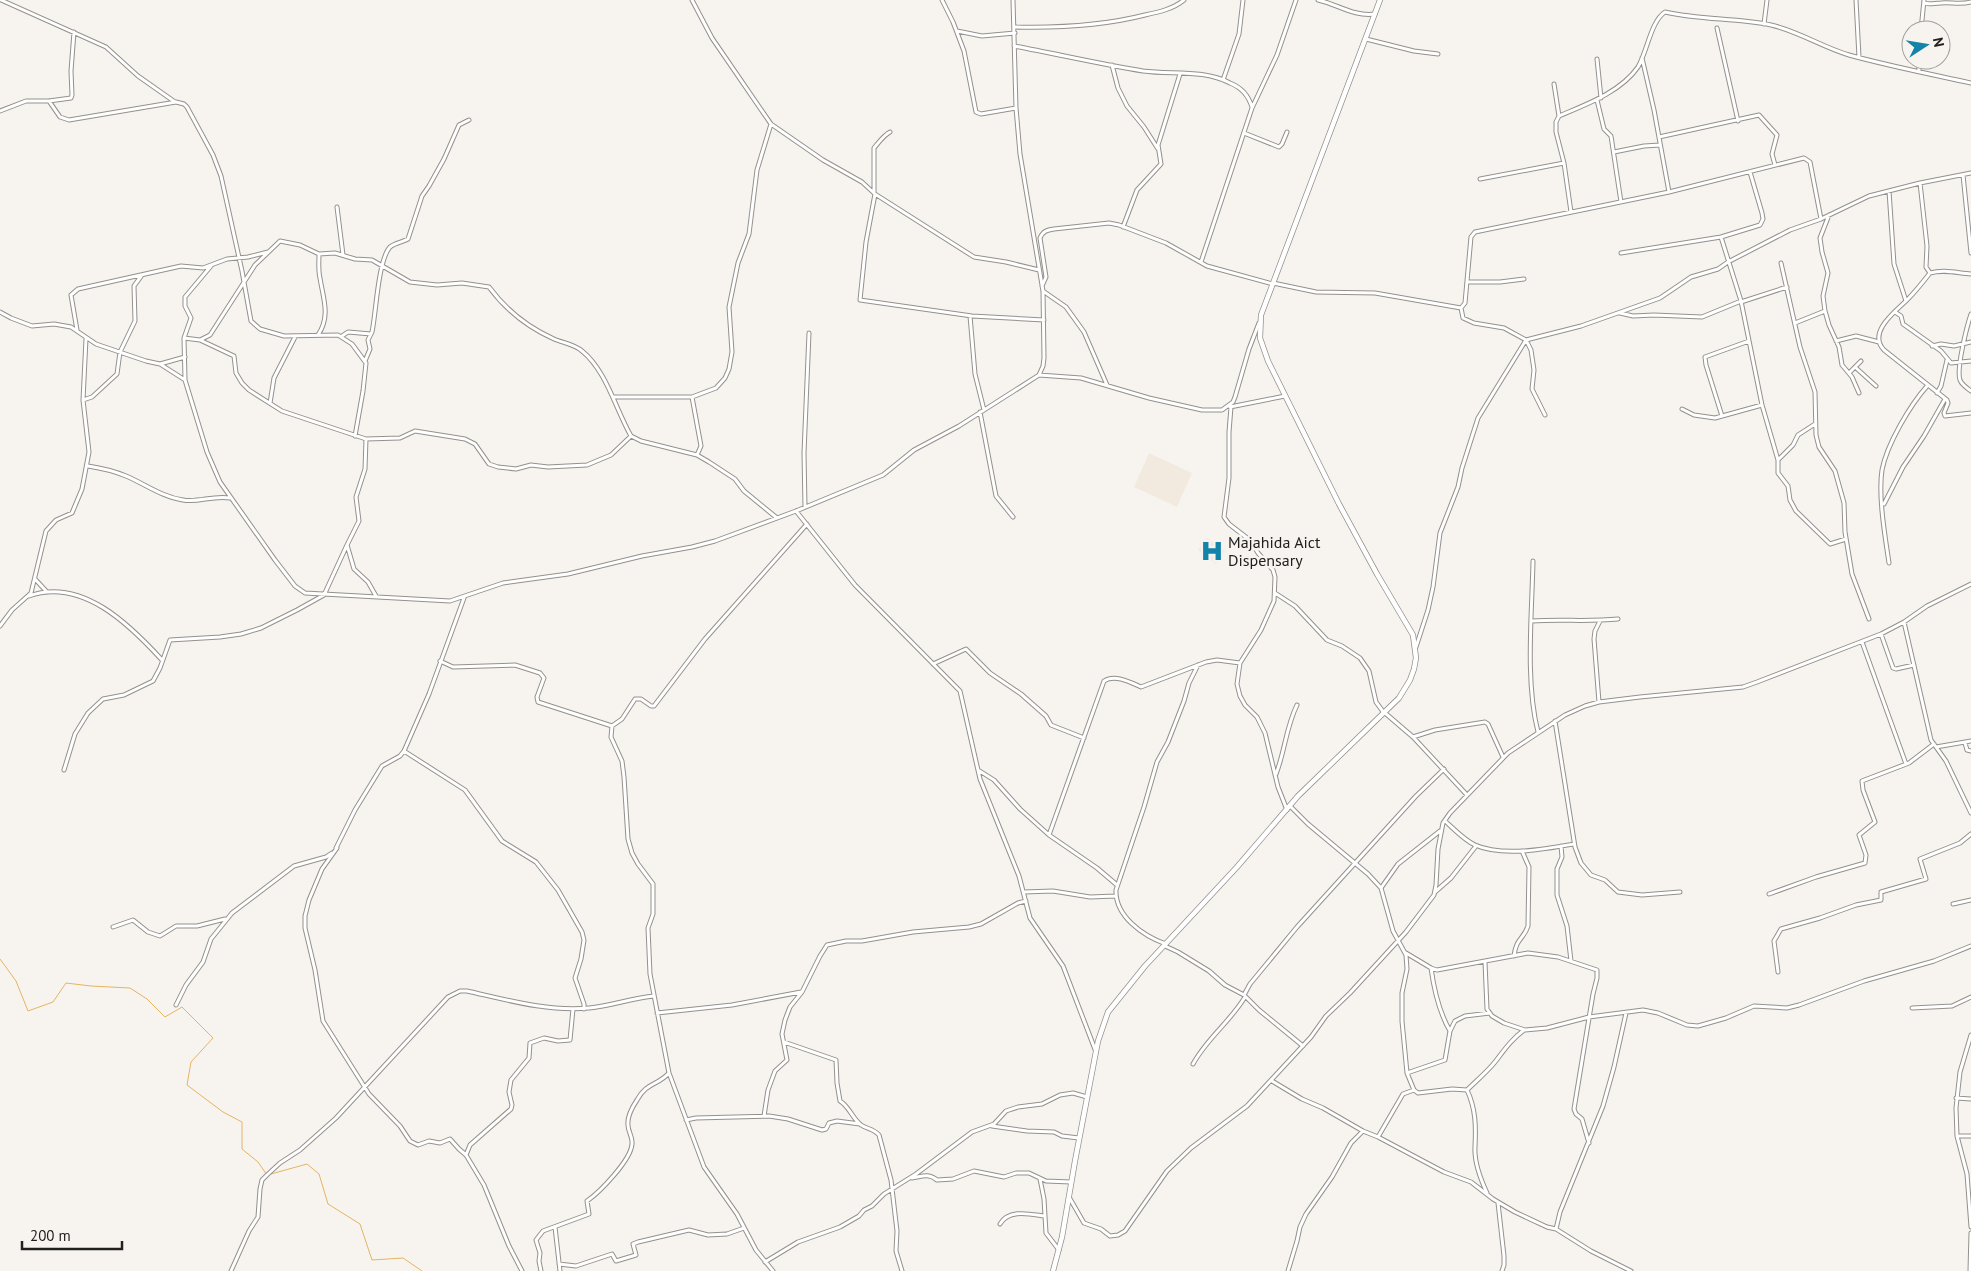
<svg xmlns="http://www.w3.org/2000/svg" width="1971" height="1271" font-family="'PT Sans',sans-serif">
  <rect width="100%" height="100%" fill="#f7f4f0"/>
  <path fill="#f2eadf" d="M1149,453L1192,473L1177,507L1134,487Z
    M1207,538L1225,551L1216,564L1198,550Z"/>
  <g fill="none" stroke-linecap="round" stroke-linejoin="round">
    <path stroke="#e5b460" stroke-width="1" d="M0,959L16,981L28,1011L53,1002L66,983L91,986L130,988L147,999L165,1017L182,1007L213,1038L191,1062L187,1085L223,1112L242,1122V1149L258,1162L267,1175
      M271,1174L307,1164L319,1174L328,1204L360,1224L372,1260L403,1258L422,1271"/>
    <defs>
      <path id="minor" d="M1,0L106,47L138,76L175,102
        M692,0L712,38L771,124L823,160L862,182L875,194L974,257L1006,262L1039,270
        M942,0L953,22L964,51L976,112L981,114L1016,108
        M1318,0C1337,4 1354,17 1375,14
        M1856,0L1859,57
        M1924,3C1930,5 1934,3 1941,3C1951,2 1960,5 1971,2
        M1764,24L1767,0
        M1015,27C1059,28 1102,26 1145,15C1159,12 1173,9 1184,0
        M1717,28L1738,121
        M1921,30L1924,0
        M957,31L982,36L1015,33
        M1366,39L1414,51L1438,54
        M1014,46C1057,54 1100,64 1143,71C1172,75 1203,69 1230,83C1242,88 1248,95 1252,107
        M1642,58L1654,110L1669,192
        M1597,59L1601,98
        M1919,60V71
        M1112,65L1118,88L1127,106L1144,127L1158,149
        M1223,80L1239,34L1243,0
        M1554,84L1559,116L1556,122V132L1564,163L1571,212
        M1597,100L1604,129L1611,136L1621,202
        M49,101L60,117L69,120L176,102L184,104L187,107L213,155L221,176L242,271L251,321L260,329L284,336L338,335L352,344L366,363L363,391L355,436
        M0,111L26,101H49L71,98L72,95L71,71L74,32
        M1559,116C1585,105 1621,92 1638,67C1647,52 1651,21 1665,12C1700,20 1736,18 1771,25C1798,31 1822,47 1849,55C1889,66 1930,74 1971,83
        M1244,133L1279,147L1282,144L1287,132
        M1659,137L1759,115L1777,135L1772,154L1775,165
        M1614,152L1644,146L1660,145
        M1963,175L1971,253
        M1480,179L1564,163
        M1920,183L1927,246L1926,267L1930,273
        M1889,191L1894,264L1906,301
        M874,192V148C879,142 884,135 890,132
        M875,194L866,242L860,300L972,316L1044,320
        M337,207L343,255
        M1829,215L1820,238L1822,252L1828,273L1823,296L1825,311L1829,325L1839,347L1842,365L1852,377L1859,393
        M1123,227L1137,190L1161,164L1158,145L1180,74
        M1721,237L1741,301L1762,405L1778,460V473L1788,486L1790,500L1796,511L1830,544L1846,539
        M1621,253L1721,237L1760,225L1763,219L1762,213L1750,172
        M1201,262L1252,108L1277,55L1296,0
        M1781,263L1800,347L1815,392L1816,435L1819,447L1835,471L1844,503L1845,532L1852,574L1869,619
        M1971,274C1957,273 1944,269 1930,273C1923,282 1916,291 1907,300C1896,311 1867,332 1884,350L1947,400L1948,403L1944,413L1945,416L1971,413
        M1467,282H1500L1524,279
        M1273,283L1316,292L1375,293L1461,308L1465,303L1471,237L1475,232L1669,192L1804,158L1810,162L1821,219
        M1042,286L1046,277L1040,238C1043,231 1047,230 1054,229L1109,223L1119,225L1166,243L1207,266L1273,284
        M1043,291L1066,307L1084,332L1107,385
        M1741,302L1787,287
        M1461,308L1463,318L1474,323L1504,328L1526,340L1531,350L1534,370L1532,389L1545,415
        M0,312L11,318L32,326L54,324L71,327L96,344L146,361L160,364L185,380L207,452L220,482L275,560L295,586L305,593L450,601L503,583L568,574L642,556L692,547L715,541L796,511L883,475L914,450L959,426L1039,375L1043,366L1044,358L1043,291L1020,154L1016,108L1013,0
        M1895,312L1901,316L1903,324L1941,351L1951,363L1971,361
        M1620,313L1633,316L1654,315L1702,317L1741,301
        M1971,314C1967,326 1956,369 1960,380C1962,385 1967,388 1971,391
        M970,316L975,374L984,410
        M1795,323L1825,311
        M77,330L71,295L78,289L181,266L203,268L227,259L248,257L268,252
        M318,335C331,316 323,298 320,278C318,270 319,262 319,254
        M342,336L348,332L371,334
        M184,338L200,340L210,335L255,265L280,241L300,245L319,254L335,253L355,259L372,260L410,282L437,285L462,283L489,287C506,310 527,327 554,339C563,343 574,344 582,351C606,370 616,410 631,436L641,441L697,455L709,462L735,479L744,491L777,518
        M200,340L234,356L236,373L242,383L249,390L282,411L366,439L400,438L415,431L465,439L475,444L489,464L498,467L516,469L531,465L548,467L587,465L611,455L631,436
        M1836,341L1856,336L1879,342
        M1932,346L1941,344L1954,346L1971,342
        M365,361L370,349L368,340L372,332C376,314 378,260 390,247C395,243 403,242 408,239L422,196L429,186L444,159L459,125L469,120
        M160,364L185,357
        M1855,367L1876,386
        M1849,373L1861,361
        M1039,375L1081,378L1149,398L1202,410H1222L1233,402L1235,397L1249,349L1259,323
        M185,379L184,338L191,318L185,306V297L211,266
        M1937,393L1941,386L1947,360
        M613,397H692L716,388L725,378L729,369L732,352L729,307L738,263L749,234L757,170L771,124
        M692,397L701,446L697,455
        M83,400L92,397L117,374L120,352L135,321L134,286L142,275
        M270,403L274,378L295,337
        M1230,407L1285,396
        M1231,407L1229,432V478L1224,517L1229,524L1251,541L1258,553L1273,570L1275,577L1274,601L1261,630L1240,663L1237,684L1240,696L1245,705L1257,717L1265,733L1278,787L1287,810
        M1682,409L1694,415L1715,418L1762,405
        M980,412L996,496L1013,517
        M1722,416L1706,365L1705,357L1749,341
        M366,439L365,469L356,497L359,521L347,545L354,569L368,582L376,596
        M1778,460L1793,445L1798,435L1815,424
        M88,466C101,468 114,471 126,476C145,484 162,497 183,500C198,503 213,495 230,498
        M1884,504L1903,467L1924,436L1945,399
        M805,507L804,453L809,333
        M796,511L855,585L960,691L980,779L1019,876L1030,918L1063,966L1096,1052
        M1533,561C1532,614 1525,681 1538,732
        M1889,563C1885,536 1878,496 1882,470C1887,444 1910,405 1928,385
        M35,579L47,592
        M1275,593L1295,606L1327,640L1342,646L1360,658L1369,671L1376,702L1384,713
        M29,596C82,577 130,625 162,660
        M1532,621C1561,619 1589,622 1618,619
        M1904,622L1931,740L1946,761L1971,813
        M0,626L12,610L31,593L46,531L56,520L72,513L82,489L89,452L83,400L86,339
        M1881,634L1893,668L1896,669L1914,665
        M1862,642L1906,764
        M1416,647L1428,610L1433,587L1440,533L1458,487L1462,468L1478,418L1526,340L1581,326L1660,298L1691,277L1718,269L1728,262L1790,230L1821,219L1869,196L1920,183L1971,173
        M440,661L453,667L515,665L540,673L544,678L537,697L538,702L612,726
        M933,664L966,649L990,673L1021,694L1046,716L1051,725L1084,738
        M1599,702L1594,639L1595,631L1600,621
        M1385,713L1413,737L1467,795
        M1555,721L1575,847L1581,863L1591,875L1605,880L1618,892L1642,895L1680,892
        M1413,737L1435,730L1485,722L1488,724L1503,757
        M1965,743L1967,750L1971,751
        M1936,747L1971,741
        M404,751L465,790L502,841L536,862L558,890L582,932L584,940L581,959L575,978L584,1004V1009
        M64,770L75,734L88,713L103,699L124,695L153,681L160,668L170,640L220,637L241,634L261,628L297,610L324,595L347,545
        M978,770L994,780L1020,809L1049,835L1097,868L1117,885
        M1276,774C1285,751 1286,727 1297,705
        M1290,806L1308,824L1368,874L1381,888L1393,931L1406,955L1407,969L1402,993V1021L1407,1073L1414,1090L1418,1093L1452,1089L1467,1090C1476,1109 1476,1127 1475,1147C1474,1162 1481,1180 1487,1193
        M1445,821C1454,829 1464,840 1475,845C1502,857 1546,849 1574,844
        M1049,835L1104,681C1115,674 1130,682 1141,687L1206,662L1217,660L1240,663
        M1561,846L1562,857L1557,869V895L1567,926L1571,961
        M336,848L355,810L382,766L400,756L404,751L429,694L464,598
        M337,848L322,869L309,900L305,916V928L315,970L323,1021L369,1094L400,1126L410,1141L418,1145L429,1141L440,1143L450,1139L459,1149L466,1155L484,1185L509,1246L522,1271
        M1381,888L1398,864L1440,831
        M1024,892L1053,891L1090,897L1115,896
        M1435,892L1451,878L1476,846
        M1769,894L1816,877L1865,863L1866,855L1859,835L1875,822L1863,790L1862,781L1909,763L1934,744
        M1953,904L1971,900
        M113,927L133,920L148,932L160,936L176,926H197L225,919
        M1166,944C1143,936 1115,916 1116,890L1144,807L1157,762L1168,742L1184,701L1189,683L1198,665
        M1165,946L1178,952L1209,971L1225,985L1244,995L1259,1010L1303,1046
        M1406,953L1431,968L1437,970L1528,953L1558,957L1597,970V978L1593,994L1574,1109L1576,1114L1582,1119L1589,1143
        M1514,956C1516,938 1524,939 1528,926L1529,867L1522,851
        M1485,962L1487,1009L1492,1016L1504,1023L1525,1030L1547,1028L1589,1017L1643,1010L1658,1013L1687,1025L1698,1026L1726,1018L1754,1006L1787,1008L1799,1005L1864,981L1934,961L1971,946
        M1431,968C1434,990 1439,1012 1450,1031
        M1778,972L1774,941L1781,929L1820,918L1856,905L1881,900V892L1926,879L1920,859L1960,843L1971,834
        M1244,995L1250,984L1297,927L1416,796L1444,769
        M176,1005L186,985L203,962L211,939L232,913L294,866L326,857L332,853
        M1912,1008L1952,1006L1971,997
        M657,1013L732,1005L801,992
        M1971,1035L1960,1072L1956,1108L1957,1136L1967,1174L1971,1227
        M784,1042L836,1060L837,1083L840,1101C849,1106 852,1118 861,1125C867,1129 874,1129 879,1135L891,1180L897,1231L896,1251L902,1271
        M1193,1064C1207,1038 1230,1022 1245,997
        M1407,1073L1445,1060L1450,1031L1455,1021L1465,1016L1490,1013
        M1272,1081L1302,1099L1323,1108L1363,1131L1378,1137L1444,1172L1471,1182L1493,1199L1515,1212L1547,1227L1556,1229L1591,1251L1631,1271
        M1467,1090C1476,1081 1487,1072 1495,1062C1505,1049 1511,1040 1524,1030
        M1956,1098L1971,1099
        M764,1116L768,1090L775,1071L787,1060L782,1034L785,1020L790,1007L802,992L820,956L827,945L846,941H862L913,932L969,927L981,924L1018,903L1026,901
        M686,1120L696,1118L769,1116L788,1119L822,1130L826,1129L829,1123L837,1121L860,1124
        M992,1126L1027,1131L1054,1132L1062,1136L1079,1138
        M1957,1136H1971
        M1378,1137L1403,1094L1414,1090
        M466,1155L470,1145L511,1109L512,1105L509,1092L511,1080L529,1058L530,1043L544,1038L558,1041L570,1040L573,1009
        M912,1178C923,1176 929,1173 937,1180L953,1179L974,1171L1004,1177L1016,1173H1029L1046,1181L1071,1182
        M1040,1179L1044,1199L1046,1233L1059,1250
        M1069,1197L1084,1223L1101,1229L1110,1236L1118,1235L1125,1231L1167,1171L1191,1148L1247,1106L1311,1037L1326,1016L1350,993L1406,932L1434,895L1436,885L1438,849L1443,823L1450,813L1508,753L1565,715L1585,706L1599,702L1640,697L1743,687L1757,682L1881,634L1904,622L1927,606L1971,584
        M1498,1203L1504,1256V1265L1502,1271
        M1000,1224C1009,1209 1029,1214 1044,1216
        M555,1227L560,1271
        M1556,1229L1560,1212L1603,1106L1614,1067L1626,1013
        M765,1262L798,1242L840,1227L859,1216L864,1210L872,1206L884,1194L916,1174L972,1132L994,1124L1006,1111L1018,1107L1042,1104L1060,1095L1073,1093L1087,1097
        M559,1264L576,1266L612,1254L616,1261L636,1255L633,1244L638,1242L689,1230L708,1235L727,1234L744,1228
        M231,1271L249,1231L258,1217L260,1189L262,1180L267,1175L280,1163L300,1150L336,1118L448,997L460,991H467C507,1000 549,1012 589,1008C611,1006 632,998 654,996
        M541,1271L539,1261L540,1253L536,1240L543,1231L589,1214L587,1201C600,1192 631,1160 632,1144C633,1137 628,1132 628,1125C627,1117 633,1106 637,1100C647,1082 657,1086 669,1073
        M773,1271L756,1250L737,1214L704,1167L669,1073L650,974L648,928L653,914V884L638,864L632,853L628,839L624,777L622,761L611,737L612,726L622,719L635,699H641L651,706H654L705,639L807,524
        M1288,1271L1297,1241L1300,1227L1306,1214L1332,1177L1351,1143L1363,1131
        M1970,1271L1971,1233"/>
      <path id="tertiary" d="M1053,1271L1062,1237L1075,1161L1098,1041L1108,1012L1145,966L1237,867L1298,796L1399,698L1410,680L1414,669L1416,658L1413,635L1377,574L1339,504L1268,361L1260,338L1261,315L1380,0"/>
    </defs>
    <use href="#minor" stroke="#94918d" stroke-width="5"/>
    <use href="#tertiary" stroke="#94918d" stroke-width="6"/>
    <use href="#minor" stroke="#fff" stroke-width="3"/>
    <use href="#tertiary" stroke="#fff" stroke-width="4.5"/>
  </g>
  <defs>
    <symbol id="hospital-bare" viewBox="-9 -9 18 18"><path d="M-5-5h3v3.5h4V-5h3V5h-3V1.5h-4V5h-3Z" fill="#1483aa" stroke="#f7f4f0" stroke-width="2.5" paint-order="stroke"/></symbol>
  </defs>
  <g fill-rule="evenodd">
    <use href="#hospital-bare" x="1196" y="535" width="32" height="32"/>
  </g>
  <g text-anchor="middle" stroke-width="5" stroke-linejoin="round" paint-order="stroke">
    <g font-size="16" fill="#21201e" stroke="#f7f4f0" text-anchor="start">
      <text x="1228" y="548">Majahida Aict<tspan x="1228" dy="18">Dispensary</tspan></text>
    </g>
  </g>
  <g transform="translate(1926 45) rotate(78)"><circle r="24" fill="#f7f4f0" stroke="#a19f9c"/>
  <path d="M0-4L9 19L0 12L-9 19Z" fill="#1483aa"/>
  <text y="-8" font-size="14" font-weight="bold" text-anchor="middle" fill="#21201e">N</text>
  </g>
  <path d="M22 1241v8h100v-8" fill="none" stroke="#21201e" stroke-width="2.5"/>
  <text x="30" y="1241" font-size="15" fill="#21201e" stroke="#f7f4f0" stroke-width="4" paint-order="stroke">200 m</text>
</svg>
